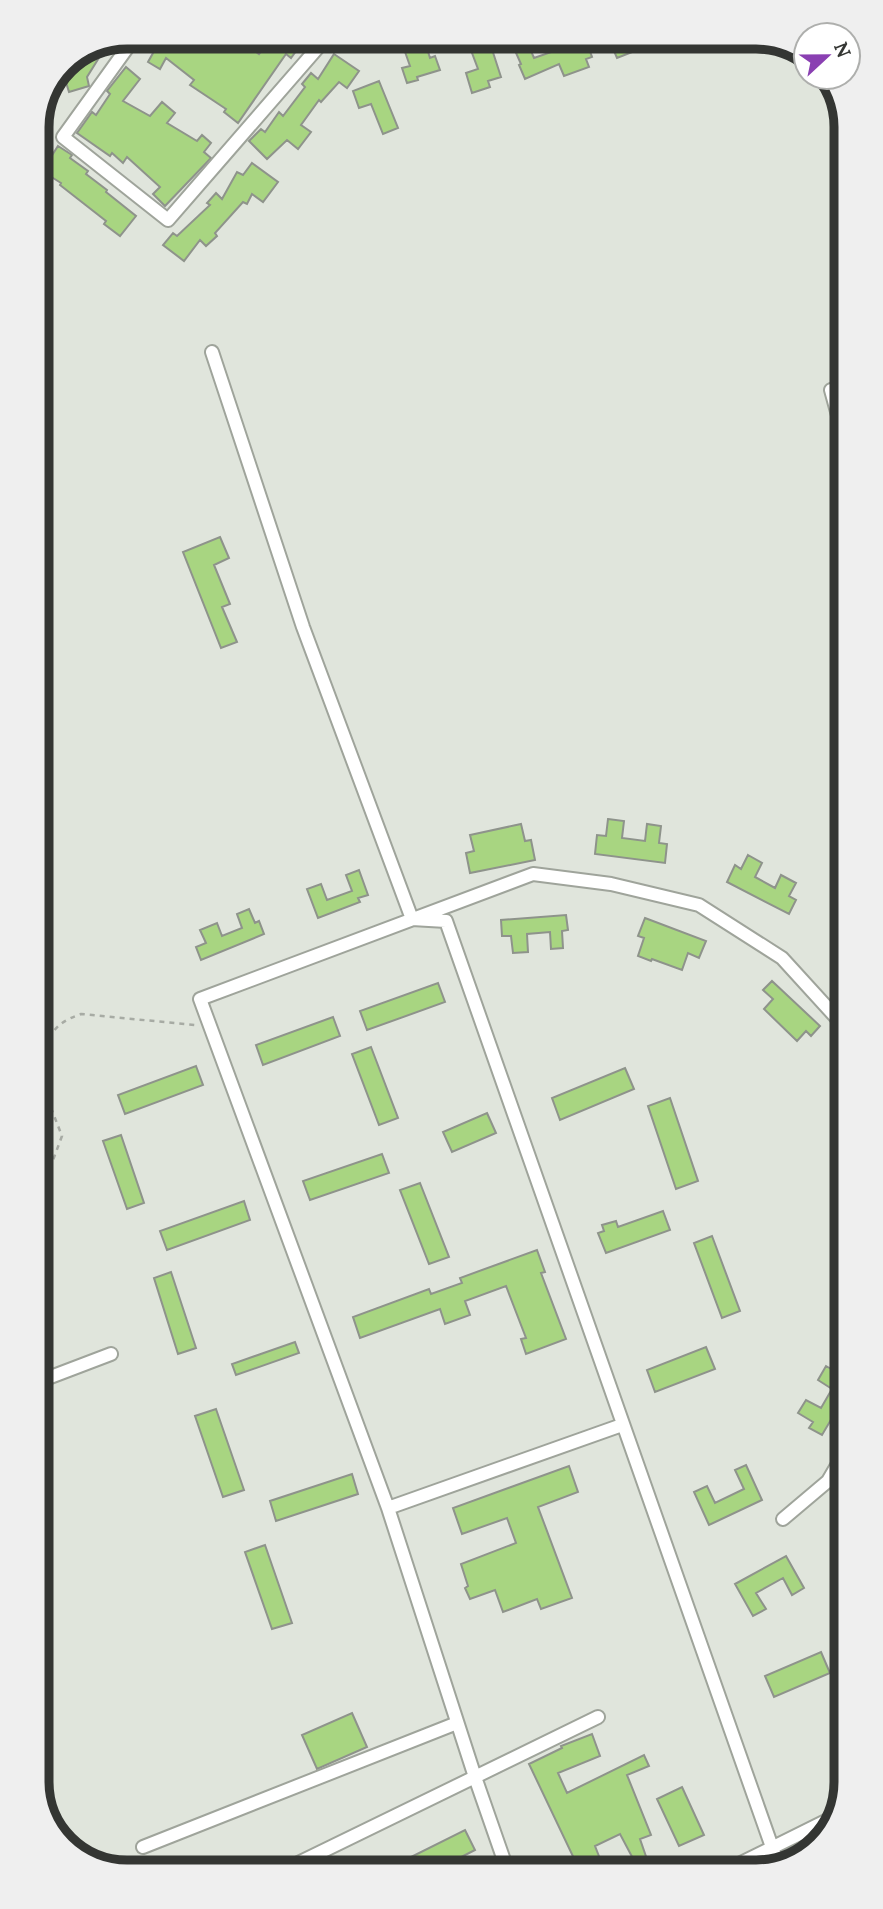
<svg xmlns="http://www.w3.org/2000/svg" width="883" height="1909" font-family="Lora,serif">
  <rect width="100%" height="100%" fill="#e0e5dc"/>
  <path fill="#a8d581" stroke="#8e938b" stroke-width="2" d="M162,37H220L232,46L238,39L259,54L272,37H286L299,47L291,58L286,54L238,123L224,112L226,109L190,85L194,80L166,58L160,69L148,62Z
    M466,37H488L501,77L488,81L490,87L472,93L466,73L478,69Z
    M509,37H525L534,58L580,42L582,49L588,46L592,57L586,59L589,67L564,76L559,64L525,79L519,65L521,64Z
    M608,37H668V38L617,58Z
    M425,42L430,58L435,56L440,70L417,77L418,80L407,83L402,68L410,66L404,49Z
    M107,45L87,77L89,86L69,92L64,76L57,78L64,63Z
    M334,54L359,71L347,88L339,82L321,102L319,100L301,125L311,132L298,149L287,140L267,159L249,141L261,129L265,132L279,112L283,116L305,87L302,84L311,73L318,79Z
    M126,67L140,79L123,101L150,116L162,102L175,113L167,123L197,141L202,135L211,143L204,152L211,158L165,206L153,194L160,187L127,157L123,163L112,153L110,156L77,133L92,112L96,115L110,94L107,91Z
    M379,81L398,128L383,134L371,104L359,108L353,91Z
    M58,146L72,155L70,158L88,171L86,174L107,190L106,192L136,216L120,236L104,224L106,221L60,185L61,183L42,171Z
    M252,163L278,182L263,202L252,194L247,204L243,202L215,233L217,236L206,246L200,240L184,261L163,245L173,233L177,236L210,205L207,203L216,193L222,199L237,172L243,175Z
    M220,537L229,558L214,565L230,604L222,607L237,642L221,648L183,552Z
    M608,819L624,821L622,838L645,841L647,824L661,826L659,843L667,844L665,863L595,854L597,835L606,836Z
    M521,824L525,841L531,840L535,860L470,873L466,853L474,851L470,835Z
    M748,855L762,863L755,877L775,888L781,875L796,883L789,896L796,900L789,914L727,882L735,865L741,869Z
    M359,870L368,895L358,898L360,902L318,918L307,889L321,884L327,900L352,891L346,875Z
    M249,909L255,923L259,921L264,934L201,960L196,947L206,943L200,930L217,923L222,936L242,928L237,914Z
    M566,915L568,930L562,931L563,948L551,949L550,932L527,934L528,952L513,953L511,936H502L501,920Z
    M645,918L706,941L699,958L688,953L682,970L652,959L651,961L638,956L644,938L638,936Z
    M772,981L820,1026L811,1036L806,1031L797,1041L764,1009L773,999L763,990Z
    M438,983L445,1002L367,1030L360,1011Z
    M333,1017L340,1036L263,1065L256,1045Z
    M371,1047L398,1118L379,1125L352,1054Z
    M196,1066L203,1085L125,1114L118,1095Z
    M625,1068L634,1089L560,1120L552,1098Z
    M670,1098L698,1181L676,1189L648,1106Z
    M487,1113L496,1133L452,1152L443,1132Z
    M121,1135L144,1203L127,1209L103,1141Z
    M382,1154L389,1173L310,1200L303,1181Z
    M420,1183L449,1257L429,1264L400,1190Z
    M244,1201L250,1220L167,1250L160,1231Z
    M663,1211L670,1230L606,1253L598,1233L604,1231L602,1225L616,1221L618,1227Z
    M712,1236L740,1311L722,1318L694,1243Z
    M537,1250L545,1272L541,1273L566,1339L526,1354L521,1339L526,1338L506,1286L465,1301L470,1315L445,1324L440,1309L360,1338L353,1317L429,1289L431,1294L462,1283L460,1278Z
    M171,1272L196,1348L178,1354L154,1278Z
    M295,1342L299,1353L236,1375L232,1364Z
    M706,1347L715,1369L655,1392L647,1370Z
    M826,1366L845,1377V1396L822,1435L809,1428L813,1422L798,1413L806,1400L821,1408L832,1389L818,1380Z
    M216,1409L244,1490L223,1497L195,1416Z
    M746,1465L762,1500L709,1525L694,1492L707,1486L715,1503L744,1489L735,1470Z
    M569,1466L578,1492L538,1507L572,1598L541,1609L537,1599L503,1612L495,1590L470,1599L465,1588L468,1586L461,1564L516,1543L507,1518L462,1534L453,1508Z
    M352,1474L358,1494L276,1521L270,1501Z
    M265,1545L292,1623L272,1629L245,1552Z
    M786,1556L804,1588L792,1595L783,1578L756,1593L766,1609L753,1616L735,1584Z
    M821,1652L830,1673L774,1697L765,1676Z
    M352,1713L367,1747L317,1769L302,1735Z
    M592,1734L600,1756L558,1773L567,1793L644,1755L649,1766L627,1775L651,1835L640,1839L650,1868H638L620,1834L595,1846L604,1869H579L529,1764L562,1748L561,1746Z
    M682,1787L704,1835L679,1846L657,1799Z
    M465,1830L475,1850L436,1870H412L407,1859Z"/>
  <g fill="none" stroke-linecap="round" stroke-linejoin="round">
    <defs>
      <path id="minor" d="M135,37L63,137L168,220L327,37
        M212,352L303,627L412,919L446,921L779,1867
        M831,390L842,430
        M40,1381L111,1354
        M388,1508L622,1425
        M783,1519L828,1481L845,1452
        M143,1847L457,1723
        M731,1868L834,1817
        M507,1869L475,1777L388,1508L200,999L533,874L611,884L699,905L782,958L844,1026
        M282,1871L598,1717"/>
    </defs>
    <use href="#minor" stroke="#9fa49b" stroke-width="16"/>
    <path stroke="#a7aba4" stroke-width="2.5" stroke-dasharray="5 5" stroke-linecap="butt" d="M40,1067C50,1037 49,1025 81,1014L195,1025
      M40,1080L62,1136L40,1195"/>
    <use href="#minor" stroke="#fff" stroke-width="12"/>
  </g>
  <path d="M0 0H883V1909H0ZM127 49H756A78 78 0 0 1 834 127V1782A78 78 0 0 1 756 1860H127A78 78 0 0 1 49 1782V127A78 78 0 0 1 127 49Z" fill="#efefef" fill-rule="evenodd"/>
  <path fill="none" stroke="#343633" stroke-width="9" d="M127 49H756A78 78 0 0 1 834 127V1782A78 78 0 0 1 756 1860H127A78 78 0 0 1 49 1782V127A78 78 0 0 1 127 49Z"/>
  <g transform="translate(827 56) rotate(68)"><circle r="33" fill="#ffffff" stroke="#aeafad" stroke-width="2"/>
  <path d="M0-5L12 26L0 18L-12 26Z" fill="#8a40b2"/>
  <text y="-10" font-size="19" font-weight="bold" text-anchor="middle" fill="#343633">N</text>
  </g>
</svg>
